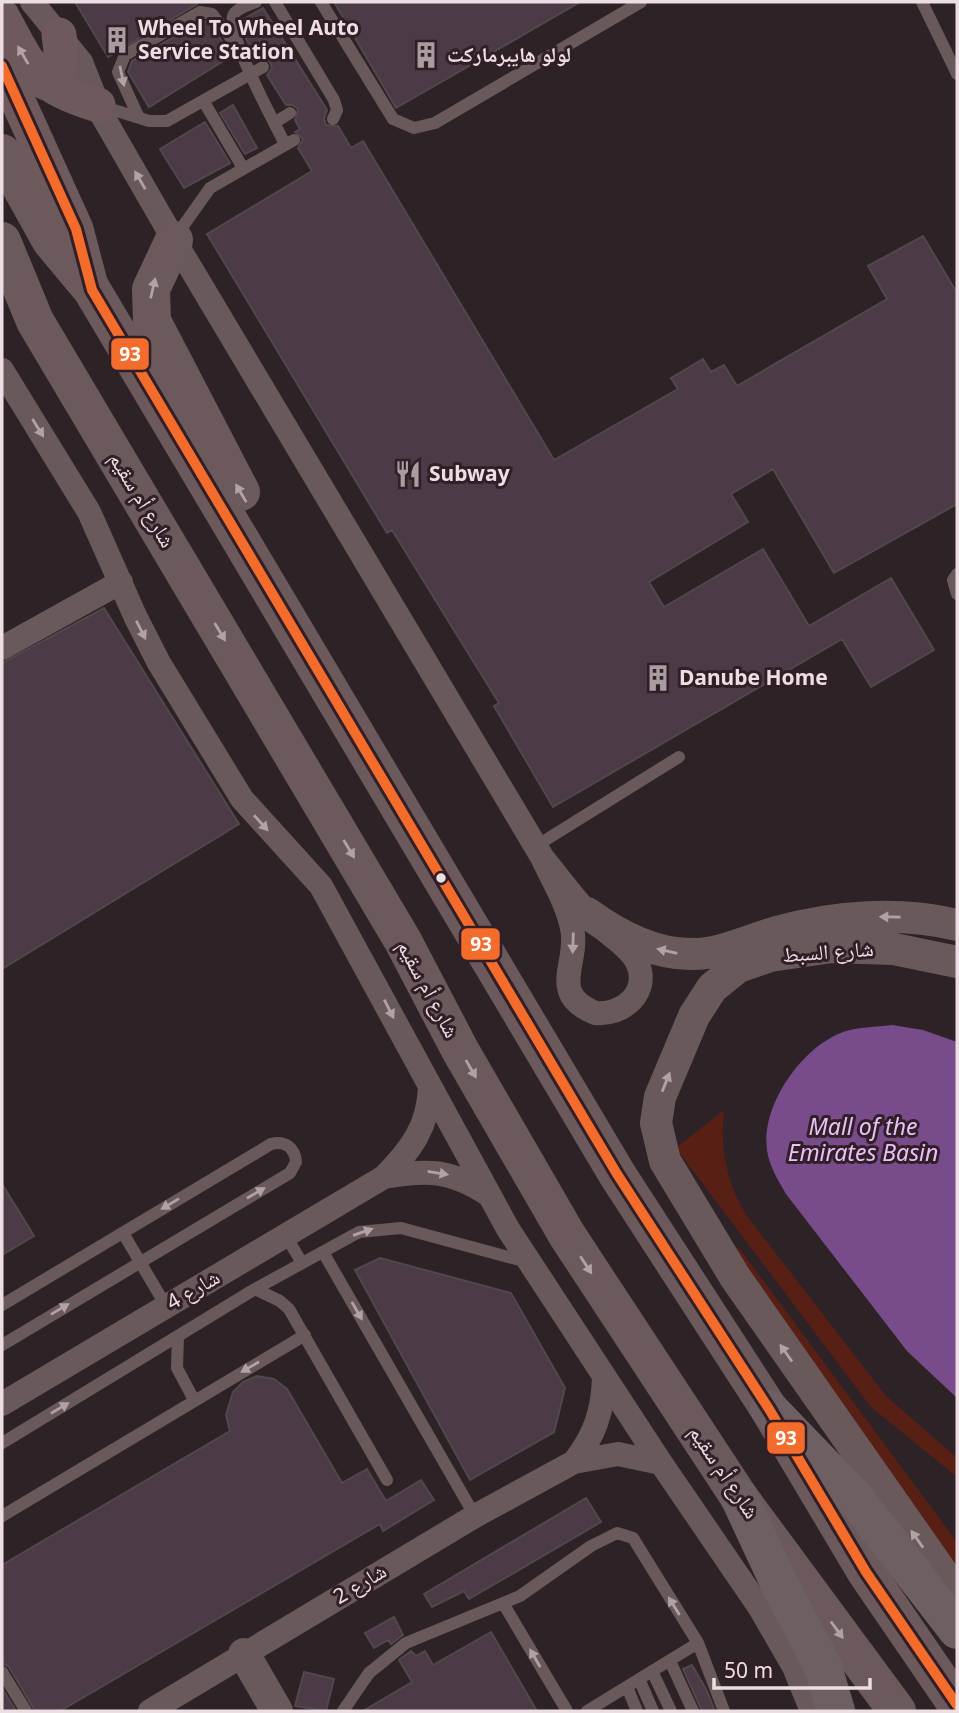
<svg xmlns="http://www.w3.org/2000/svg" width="959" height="1713" font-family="'Noto Sans','Noto Naskh Arabic',sans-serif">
  <rect width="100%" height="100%" fill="#2d2327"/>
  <path fill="#581f15" d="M724,1110C720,1149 726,1182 747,1216L886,1396L957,1458V1477L871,1407L676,1148Z
    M739,1248L957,1542V1581L733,1252Z"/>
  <path fill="#784c8a" d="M892,1025L923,1030L957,1042V1398L907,1351L786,1194C778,1180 769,1166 767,1150C761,1105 802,1047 843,1032C858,1027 876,1027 892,1025Z"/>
  <path fill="#4c3a46" stroke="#50484c" stroke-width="2" d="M75,2H196L197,4L108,57Z
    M334,2H580L396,108Z
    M263,8L327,110L324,119L326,125L338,126L351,148L363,141L554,460L678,389L671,378L703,359L711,372L724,365L737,386L887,299L868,266L923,236L957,293V504L834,573L773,469L731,494L748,522L649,582L664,607L763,549L809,626L891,578L934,650L871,687L842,639L553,807L494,706L499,703L392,530L387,533L207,234L312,171L298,148L303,139L295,132L300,129L295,120L298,109L293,105H286L267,75L272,68L270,62L264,58L258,60L246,39L242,20Z
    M202,21L207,22L233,55L149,107L128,72L132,61Z
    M233,105L257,148L245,154L220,113Z
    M205,122L230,163L184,188L160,149Z
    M104,608L239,824L2,969V663Z
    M2,1184L34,1236L2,1255Z
    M380,1258L511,1293L565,1388L554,1432L470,1480L355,1270Z
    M257,1376L274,1379L287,1389L342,1483L367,1469L386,1501L421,1480L434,1500L383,1531L380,1524L60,1711H35L9,1667L2,1663V1565L230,1431L226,1415L233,1392L243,1382Z
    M586,1498L601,1522L469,1599L464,1591L432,1607L424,1594Z
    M394,1617L403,1635L391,1644L388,1640L374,1648L365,1633Z
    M491,1632L537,1711H363L412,1682L399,1660L411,1651L416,1656L425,1651L433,1665Z
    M692,1665L706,1689L715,1711H702L683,1669Z
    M304,1672L334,1679L326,1711L295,1706Z
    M2,1688L16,1711H2Z"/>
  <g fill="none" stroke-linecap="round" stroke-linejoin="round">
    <path stroke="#6a595b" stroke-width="12" d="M256,2C249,5 235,9 233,16C228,38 274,122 285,144
      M275,2L334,100L337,110L333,119
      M321,2L393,119L414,128L435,123L641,2
      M922,2L957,74
      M204,102L243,168
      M101,106L149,121H167L263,67
      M139,118L118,72L125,55L200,12L212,14L239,48
      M274,123L290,113
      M176,236L210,188L294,140
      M957,574L953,580L957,594
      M536,846L679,757
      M123,1233L166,1306
      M286,1236L302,1263
      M323,1252L475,1516
      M255,1289L280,1301L289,1309L387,1480
      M2,1305L271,1144C285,1140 295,1148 296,1162L290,1173L2,1345
      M178,1336L177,1368L194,1400
      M2,1443L255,1289L359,1232L401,1228L527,1262
      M2,1516L305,1335
      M503,1603L567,1711
      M670,1661L693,1711
      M652,1671L671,1711
      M2,1672L26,1711
      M639,1679L653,1711
      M627,1687L637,1711
      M343,1711L369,1673L406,1643L520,1596L591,1546L617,1533L633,1538L698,1643L724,1711
      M587,1711L698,1643"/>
    <path stroke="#6a595b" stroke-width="24" d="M32,2L81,62L102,115L174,240L542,857C552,879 567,903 572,928C580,963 547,993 595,1013C623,1016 651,992 637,962C630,947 610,936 598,924C578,904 560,879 542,857
      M2,370L89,512L136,618L159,663L242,799L321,886L508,1229L661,1463L760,1608L794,1667L812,1711
      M2,648L121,582
      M384,1177C428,1169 450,1170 488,1194
      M2,1404L384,1177C411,1150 428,1127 430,1088
      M574,1462C595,1435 603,1411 604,1377
      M150,1711L475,1516L574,1462L618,1454L661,1463"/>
    <path stroke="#6a595b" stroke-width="32" d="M587,913C616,934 652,954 690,954C720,955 748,940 777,932C835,916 899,911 957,925
      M957,962L894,949L832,947L770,956L738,967L712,988L694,1016L660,1097L656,1123L665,1161L735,1277L957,1594
      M244,1654L277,1711"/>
    <path stroke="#6e5a5d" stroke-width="35" d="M2,16C31,70 36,86 98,105
      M2,66L76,229L92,290
      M46,83C64,71 62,55 59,35"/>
    <path stroke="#6b595c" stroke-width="38" d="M2,153L51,241L92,290L617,1174L769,1409L866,1572L957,1705
      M174,240L151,289L152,321L241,492
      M2,241L35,321L403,941L460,1050L567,1235L739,1497L897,1711"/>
    <path stroke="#6e5f62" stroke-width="38" d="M769,1409L855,1498L957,1630
      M739,1497L780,1585L823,1667L836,1711"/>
    <defs>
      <path id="bus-1" d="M2,66L76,229L92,290L617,1174L769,1409L866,1572L957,1705"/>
    </defs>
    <use href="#bus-1" stroke="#321e26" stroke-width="16"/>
    <use href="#bus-1" stroke="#f36c2b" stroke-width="10"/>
  </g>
  <defs><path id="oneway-solid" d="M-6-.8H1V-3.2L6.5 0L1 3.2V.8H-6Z" transform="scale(1.75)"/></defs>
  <use fill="#b3a3a7" href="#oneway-solid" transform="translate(23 55) rotate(-120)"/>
  <g fill="#b2a2a6">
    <use href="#oneway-solid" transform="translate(122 76) rotate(78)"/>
    <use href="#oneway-solid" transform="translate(140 180) rotate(-120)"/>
    <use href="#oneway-solid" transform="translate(153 288) rotate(-77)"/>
    <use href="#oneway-solid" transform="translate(38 428) rotate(58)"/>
    <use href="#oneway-solid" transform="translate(241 493) rotate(-120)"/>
    <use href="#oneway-solid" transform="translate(141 630) rotate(63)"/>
    <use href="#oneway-solid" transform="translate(220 632) rotate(59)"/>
    <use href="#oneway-solid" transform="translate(261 823) rotate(48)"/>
    <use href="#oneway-solid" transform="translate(349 849) rotate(59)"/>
    <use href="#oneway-solid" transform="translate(890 917) rotate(-179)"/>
    <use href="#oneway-solid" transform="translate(573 943) rotate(92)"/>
    <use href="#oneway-solid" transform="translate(667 951) rotate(-167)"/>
    <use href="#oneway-solid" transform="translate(389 1009) rotate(63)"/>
    <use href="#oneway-solid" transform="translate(471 1069) rotate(60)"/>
    <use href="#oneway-solid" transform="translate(666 1082) rotate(-68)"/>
    <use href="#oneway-solid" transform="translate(438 1173) rotate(9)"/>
    <use href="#oneway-solid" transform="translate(256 1193) rotate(-30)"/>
    <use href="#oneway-solid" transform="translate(170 1204) rotate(149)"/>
    <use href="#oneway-solid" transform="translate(363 1232) rotate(-19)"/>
    <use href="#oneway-solid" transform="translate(586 1265) rotate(57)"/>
    <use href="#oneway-solid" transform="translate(60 1309) rotate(-31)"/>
    <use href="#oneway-solid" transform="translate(357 1311) rotate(60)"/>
    <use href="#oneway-solid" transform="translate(786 1353) rotate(-125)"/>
    <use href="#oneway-solid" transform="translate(250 1367) rotate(150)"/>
    <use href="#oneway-solid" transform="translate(60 1408) rotate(-31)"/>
    <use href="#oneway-solid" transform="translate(917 1539) rotate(-125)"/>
    <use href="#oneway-solid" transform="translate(674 1606) rotate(-122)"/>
    <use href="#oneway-solid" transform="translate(837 1630) rotate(54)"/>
    <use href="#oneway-solid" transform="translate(535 1658) rotate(-120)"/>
  </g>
  <defs>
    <symbol id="building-bare" viewBox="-9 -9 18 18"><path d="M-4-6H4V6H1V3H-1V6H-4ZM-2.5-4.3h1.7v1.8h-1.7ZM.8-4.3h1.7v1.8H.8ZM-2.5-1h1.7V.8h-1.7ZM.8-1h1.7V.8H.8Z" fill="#a99da1" stroke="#321e26" stroke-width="2.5" paint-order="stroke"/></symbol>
    <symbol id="restaurant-bare" viewBox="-9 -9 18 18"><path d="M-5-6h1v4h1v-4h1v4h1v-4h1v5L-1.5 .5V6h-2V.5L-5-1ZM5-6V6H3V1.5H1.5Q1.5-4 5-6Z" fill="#a99da1" stroke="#321e26" stroke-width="2.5" paint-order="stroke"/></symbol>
  </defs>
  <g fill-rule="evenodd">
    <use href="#building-bare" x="98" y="21" width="38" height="38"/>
    <use href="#building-bare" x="407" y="36" width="38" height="38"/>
    <use href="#restaurant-bare" x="389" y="455" width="38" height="38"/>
    <use href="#building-bare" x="639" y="659" width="38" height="38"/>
  </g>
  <circle fill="#ecdee3" stroke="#321e26" stroke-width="2.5" cx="441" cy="878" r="6"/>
  <g text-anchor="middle" stroke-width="6" stroke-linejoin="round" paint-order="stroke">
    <g font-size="21" font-weight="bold" fill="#ecdee3" stroke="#321e26" text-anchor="start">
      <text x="138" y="35">Wheel To Wheel Auto<tspan x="138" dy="24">Service Station</tspan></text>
      <text x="447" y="62">لولو هايبرماركت</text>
      <text x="429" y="481">Subway</text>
      <text x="679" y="685">Danube Home</text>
    </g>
    <g font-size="21" fill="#ecdee3" stroke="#321e26">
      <text transform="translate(142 500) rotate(59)" y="7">شارع أم سقيم</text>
      <text transform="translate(828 952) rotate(-4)" y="7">شارع السبط</text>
      <text transform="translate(428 989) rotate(62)" y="7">شارع أم سقيم</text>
      <text transform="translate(193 1290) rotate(-30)" y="7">شارع 4</text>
      <text transform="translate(724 1472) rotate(56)" y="7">شارع أم سقيم</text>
      <text transform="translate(360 1584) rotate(-31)" y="7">شارع 2</text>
    </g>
    <g font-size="23" font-style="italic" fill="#e7c1fa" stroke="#321e26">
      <text x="863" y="1135">Mall of the<tspan x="863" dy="26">Emirates Basin</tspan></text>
    </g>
  </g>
  <g stroke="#321e26" stroke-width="2.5">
    <rect x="110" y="337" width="40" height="34" rx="7" fill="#f36c2b"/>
    <rect x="460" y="927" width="41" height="34" rx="7" fill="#f36c2b"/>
    <rect x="766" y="1421" width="40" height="34" rx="7" fill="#f36c2b"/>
  </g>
  <g font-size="19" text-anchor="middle" font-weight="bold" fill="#fff">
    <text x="130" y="361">93</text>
    <text x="481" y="951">93</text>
    <text x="786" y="1445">93</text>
  </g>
  <rect width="959" height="1713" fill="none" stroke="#ecdee3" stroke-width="7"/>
  <path d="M714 1678v10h156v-10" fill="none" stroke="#ecdee3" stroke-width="3.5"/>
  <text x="724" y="1678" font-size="21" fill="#ecdee3" stroke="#321e26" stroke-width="5" paint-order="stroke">50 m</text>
</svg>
